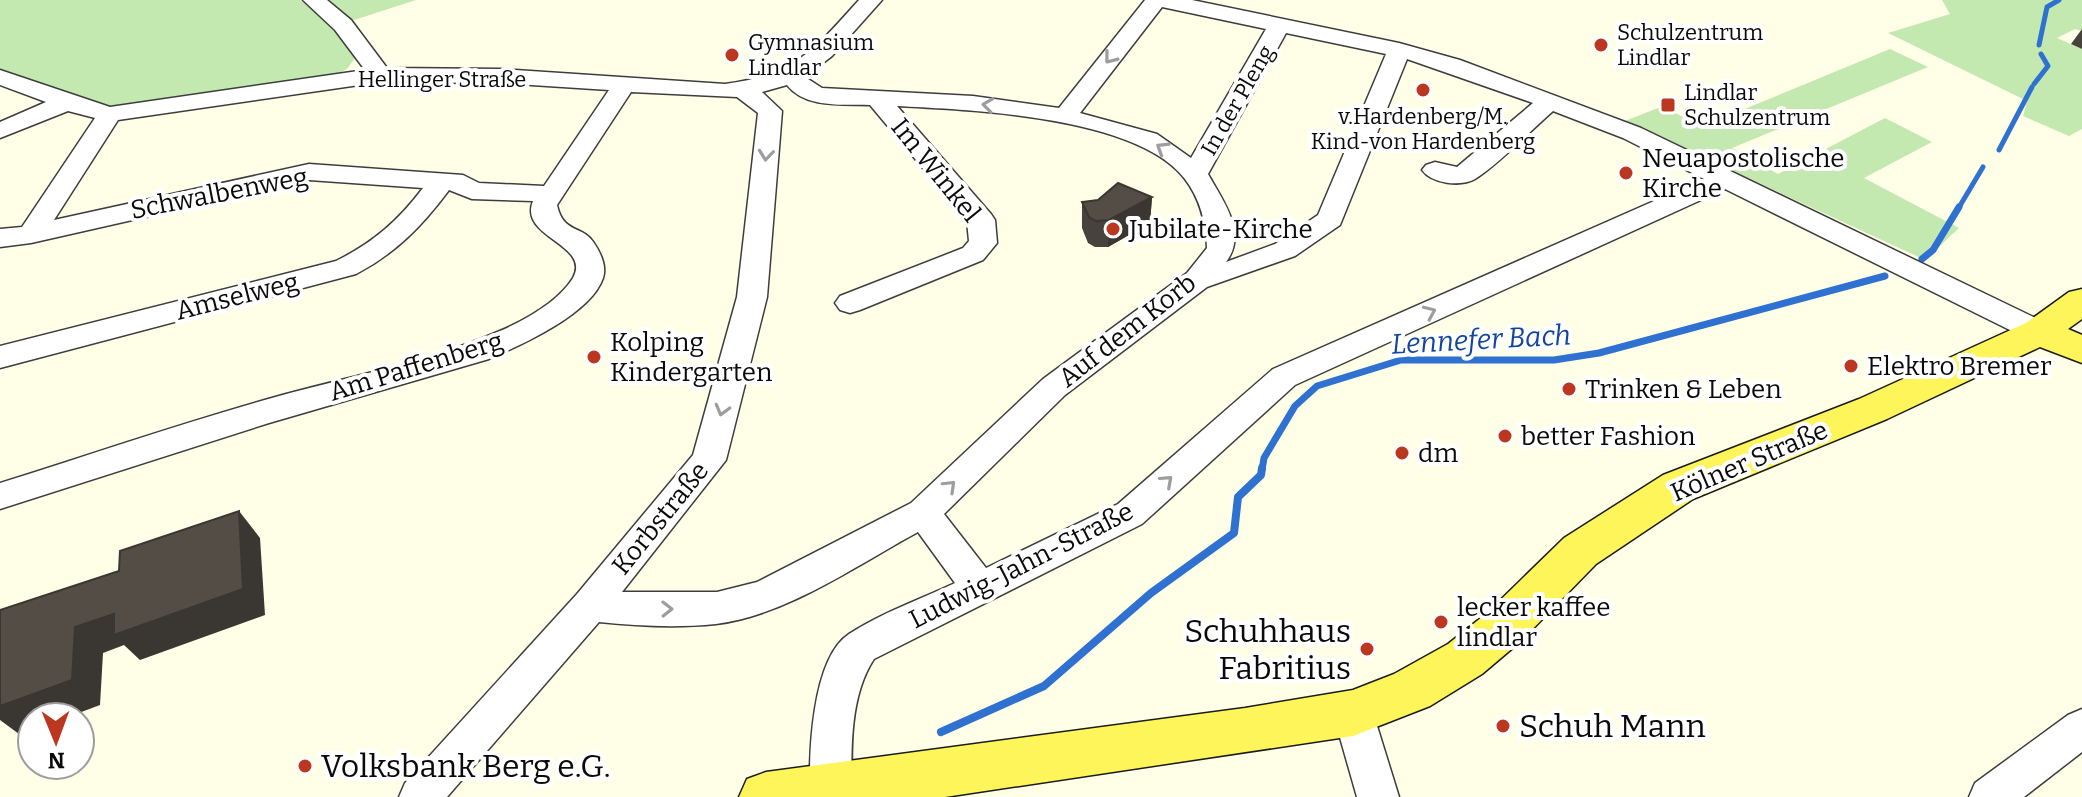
<svg xmlns="http://www.w3.org/2000/svg" width="2082" height="797" font-family="Bitter,serif">
  <rect width="100%" height="100%" fill="#ffffe7"/>
  <path fill="#c3e9b1" d="M0,0H300C319,15 348,34 355,58L347,69L331,77L112,109L0,71Z
    M326,0H416L351,21Z
    M1942,0H2082V31L2075,29L2057,38L2082,49V129L2069,136L2023,116L2027,101L1888,33L1950,14Z
    M1890,49L1928,67L1732,148L1778,174L1885,118L1932,142L1864,178L1959,228L1925,260L1625,121L1663,106L1701,127Z"/>
  <g fill="none" stroke-linecap="round" stroke-linejoin="round">
    <path stroke="#2f71d1" stroke-width="5" d="M2039,45L2047,7L2059,0
      M2034,84L2048,66L2041,54
      M1999,150L2032,87
      M1958,209L1983,167"/>
    <path stroke="#2f71d1" stroke-width="7" d="M1922,259L1933,250L1959,207
      M1262,470L1264,458L1295,406L1317,386L1401,360H1554L1599,353L1885,276"/>
    <path stroke="#2f71d1" stroke-width="8" d="M941,732L1044,686L1151,593L1234,533L1238,497L1261,475L1262,468"/>
    <defs>
      <path id="minor" d="M303,0H327L351,20L387,68L500,69L725,84C795,75 814,50 859,0H882L832,56L805,77L822,88L973,96L1059,108L1145,0H1192L1399,43L1460,60L1641,128L2050,325L2054,332L2050,339L2039,342L2028,339L1725,189L1295,385L1142,524L874,659C849,697 851,752 852,797H810C809,756 811,659 849,634C881,613 921,599 955,583L918,532C857,565 785,616 716,624C677,628 637,626 599,622L447,797H399L405,783L577,594L693,455L737,297L758,113L737,97L631,92L557,205C563,234 583,225 594,243C600,252 607,266 603,278C591,314 521,345 489,359L269,423L0,509V483C93,454 185,422 279,396C352,376 430,361 500,331C525,320 558,302 573,278C592,244 518,238 533,201L472,199L449,190C422,226 396,253 356,274L0,368V346L336,261C373,243 399,220 423,188L309,180L31,243L0,247V229L22,227L95,118L68,111L0,138V122L46,102L0,85V70L110,107L365,70L335,30ZM1162,7L1266,29L1191,158L1157,134L1080,113ZM1286,33L1386,54L1318,215L1275,244L1226,262C1248,233 1223,201 1208,174ZM1407,59L1533,103L1457,167L1435,162L1426,165L1422,170C1432,184 1461,187 1475,179C1499,164 1531,130 1553,111L1623,138L1704,179L1273,369L1118,504L986,568L944,514L1065,395L1207,287L1295,256L1340,225ZM380,82L500,83L609,90L544,186L479,183L463,175L309,164L54,220L118,120ZM787,85C806,109 843,104 870,105L967,221L969,241L963,248L840,296L835,303L840,310L850,313L860,310L983,260L997,243L995,220L991,214L897,106C971,110 1137,116 1185,179C1201,200 1206,223 1207,248L1187,273L1043,379L911,503L757,582L717,592H622L726,460L767,297L782,111L762,92Z
        M1353,695L1367,700L1373,713L1399,797H1357L1333,713L1339,700Z
        M2082,709V752L2024,797H1969L1975,783L2068,715Z"/>
      <path id="major" d="M2082,289V319L2068,329L2082,335V363L2040,347L1887,419L1693,499L1596,564L1521,641L1482,674L1430,706L1353,736L945,797H739L747,779L766,772L1245,708L1353,690L1394,674L1448,644L1487,613L1564,538L1663,475L1859,399L2026,323L2069,292Z"/>
    </defs>
    <use href="#minor" stroke="#3d3d3d" stroke-width="3"/>
    <use href="#major" stroke="#1b1b1b" stroke-width="3"/>
    <use href="#minor" fill="#fff" fill-rule="evenodd"/>
    <use href="#major" fill="#fdf559" fill-rule="evenodd"/>
  </g>
  <path fill="#47423c" d="M2082,29V49L2071,44Z
    M1152,197L1150,223L1108,247H1095L1088,243L1082,228V202Z"/>
  <path fill="#3a3631" d="M1152,197L1150,223L1108,247L1109,220Z
    M239,511L260,538L265,615L140,660L124,645L103,653L100,705L68,717H32V730L19,734L0,720V690L75,627Z"/>
  <path fill="#534d46" stroke="#3a3631" stroke-width="2" d="M1118,183L1152,197L1109,220L1096,221L1089,217L1082,202L1098,200Z
    M239,511L243,589L114,635V614L75,627L72,680L0,706V610L119,571L120,551Z"/>
  <defs><path id="oneway-chevron" d="M-2-3.5L2.5 0L-2 3.5" fill="none" stroke-width="1.6" stroke-linecap="round" stroke-linejoin="round" transform="scale(2)"/></defs>
  <g stroke="#9d9d9d">
    <use href="#oneway-chevron" transform="translate(1110 58) rotate(128)"/>
    <use href="#oneway-chevron" transform="translate(988 105) rotate(-172)"/>
    <use href="#oneway-chevron" transform="translate(1162 148) rotate(-148)"/>
    <use href="#oneway-chevron" transform="translate(766 155) rotate(96)"/>
    <use href="#oneway-chevron" transform="translate(1430 312) rotate(-24)"/>
    <use href="#oneway-chevron" transform="translate(722 410) rotate(105)"/>
    <use href="#oneway-chevron" transform="translate(1167 481) rotate(-42)"/>
    <use href="#oneway-chevron" transform="translate(950 486) rotate(-44)"/>
    <use href="#oneway-chevron" transform="translate(667 609) rotate(-1)"/>
  </g>
  <g fill="#bc371f" stroke="#fff" stroke-width="3">
    <circle cx="1601" cy="45" r="8"/>
    <circle cx="732" cy="55" r="8"/>
    <circle cx="1423" cy="90" r="8"/>
    <rect x="1660" y="97" width="16" height="16" rx="4"/>
    <circle cx="1626" cy="173" r="8"/>
    <circle cx="1113" cy="229" r="8"/>
    <circle cx="594" cy="357" r="8"/>
    <circle cx="1851" cy="366" r="8"/>
    <circle cx="1569" cy="389" r="8"/>
    <circle cx="1505" cy="436" r="8"/>
    <circle cx="1402" cy="453" r="8"/>
    <circle cx="1441" cy="622" r="8"/>
    <circle cx="1367" cy="649" r="8"/>
    <circle cx="1503" cy="726" r="8"/>
    <circle cx="305" cy="766" r="8"/>
  </g>
  <g text-anchor="middle" stroke-width="8" stroke-linejoin="round" paint-order="stroke">
    <g font-size="22" fill="#0a0a0a" stroke="#fff" text-anchor="start">
      <text x="1617" y="40">Schulzentrum<tspan x="1617" dy="25">Lindlar</tspan></text>
      <text x="748" y="50">Gymnasium<tspan x="748" dy="25">Lindlar</tspan></text>
      <text x="1684" y="100">Lindlar<tspan x="1684" dy="25">Schulzentrum</tspan></text>
      <text x="1423" y="124" text-anchor="middle">v.Hardenberg/M.<tspan x="1423" dy="25">Kind-von Hardenberg</tspan></text>
    </g>
    <g font-size="22" fill="#0a0a0a" stroke="#fff">
      <text x="442" y="87">Hellinger Straße</text>
      <text transform="translate(1237 100) rotate(-60)" y="8">In der Pleng</text>
    </g>
    <g font-size="26" fill="#0a0a0a" stroke="#fff" text-anchor="start">
      <text x="1642" y="167">Neuapostolische<tspan x="1642" dy="30">Kirche</tspan></text>
      <text x="1129" y="238">Jubilate-Kirche</text>
      <text x="610" y="351">Kolping<tspan x="610" dy="30">Kindergarten</tspan></text>
      <text x="1867" y="375">Elektro Bremer</text>
      <text x="1585" y="398">Trinken &amp; Leben</text>
      <text x="1521" y="445">better Fashion</text>
      <text x="1418" y="462">dm</text>
      <text x="1457" y="616">lecker kaffee<tspan x="1457" dy="30">lindlar</tspan></text>
    </g>
    <g font-size="26" fill="#0a0a0a" stroke="#fff">
      <text transform="translate(936 170) rotate(51)" y="9">Im Winkel</text>
      <text transform="translate(219 193) rotate(-11)" y="9">Schwalbenweg</text>
      <text transform="translate(237 296) rotate(-14)" y="9">Amselweg</text>
      <text transform="translate(1127 330) rotate(-38)" y="9">Auf dem Korb</text>
      <text transform="translate(416 366) rotate(-17)" y="9">Am Paffenberg</text>
      <text transform="translate(1749 461) rotate(-23)" y="9">Kölner Straße</text>
      <text transform="translate(660 518) rotate(-51)" y="9">Korbstraße</text>
      <text transform="translate(1021 565) rotate(-27)" y="9">Ludwig-Jahn-Straße</text>
    </g>
    <g font-size="28" font-style="italic" fill="#12459d" stroke="#fff">
      <text transform="translate(1481 339) rotate(-3)" y="10">Lennefer Bach</text>
    </g>
    <g font-size="32" fill="#0a0a0a" stroke="#fff" text-anchor="start">
      <text x="1351" y="642" text-anchor="end">Schuhhaus<tspan x="1351" dy="37">Fabritius</tspan></text>
      <text x="1519" y="737">Schuh Mann</text>
      <text x="321" y="777">Volksbank Berg e.G.</text>
    </g>
  </g>
  <g transform="translate(56 741) rotate(179)"><circle r="38" fill="#ffffff" stroke="#9d9d9d" stroke-width="2"/>
  <path d="M0-6L14 30L0 20L-14 30Z" fill="#bc371f"/>
  <text y="-12" font-size="22" font-weight="bold" text-anchor="middle" fill="#0a0a0a">N</text>
  </g>
</svg>
